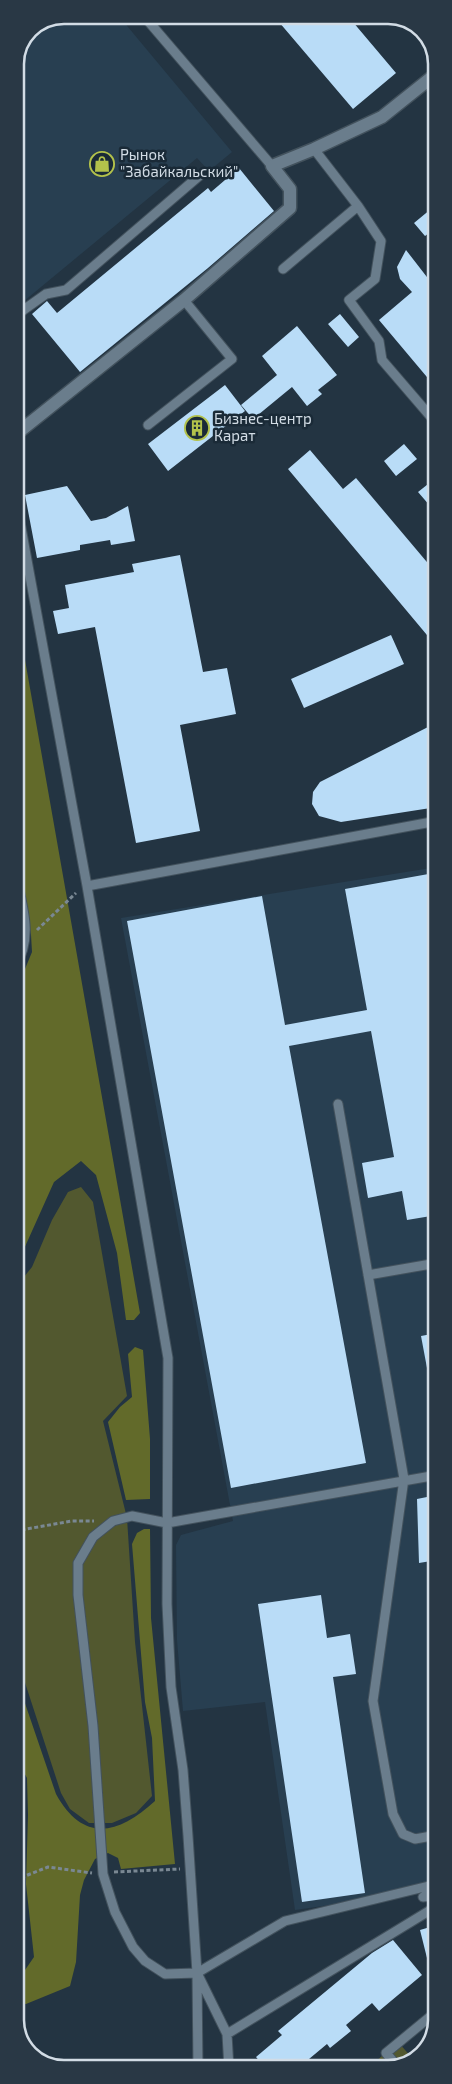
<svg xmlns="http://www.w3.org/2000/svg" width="452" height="2084" font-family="'Exo 2',sans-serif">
  <rect width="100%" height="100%" fill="#233442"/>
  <path fill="#283f51" d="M64,15H118L232,152L209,171L197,158L18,306L15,302V64L30,29Z
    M437,867V1885L393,1896L295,1910L265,1702L183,1711L177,1640L176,1545L181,1535L233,1521L121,918Z"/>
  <path fill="#52582f" d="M81,1187L93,1202L127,1396L103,1421L127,1518L135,1642L152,1796L136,1813L112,1823H89L70,1809L61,1793L15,1652V1288L32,1267L52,1220L68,1192Z
    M398,2042L413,2059L395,2069H367Z"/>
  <path fill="#626a2a" d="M15,603L140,1313L134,1320H126L117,1253L96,1175L81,1161L54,1182L15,1269V978L25,969L32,952L31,935L15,836Z
    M15,918L19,947L15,960Z
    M135,1347L143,1350L150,1439V1499L126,1500L108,1422L120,1407L132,1397L128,1354Z
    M144,1529H150L151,1618L175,1864L121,1869L118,1858L108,1853L95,1859L84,1880L80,1895L76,1962L70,1986L26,2004L15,2003V1970H25L34,1957L26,1884L28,1815L27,1778L15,1756V1674L56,1794C83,1843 118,1835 155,1801L152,1738L145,1702L132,1544L137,1533Z"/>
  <path fill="#b9dcf7" d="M273,15H347L396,73L353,109Z
    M239,168L274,211L208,268L80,372L32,314L47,301L57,313L208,188L211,192Z
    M437,204V227L425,236L414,223Z
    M406,250L437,290V389L379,320L412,292L400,279L397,267Z
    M340,314L359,337L348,347L328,324Z
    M297,326L337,375L318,390L322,394L307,406L292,387L253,419L241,405L277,375L262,356Z
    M225,385L245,411L168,471L148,444Z
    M404,444L417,459L396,476L384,461Z
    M310,450L343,489L356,478L437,574V647L288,469Z
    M437,477V514L418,492Z
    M67,486L91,521L106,518L128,506L135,541L111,545L110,540L80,545V550L37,558L25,495Z
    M180,555L203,672L227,668L236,714L180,725L200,831L136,843L95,627L58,634L53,611L69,608L65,585L134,572L132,564Z
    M391,635L404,664L304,708L291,679Z
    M430,726L437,742V807L341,822L319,816L312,804L313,792L320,782Z
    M434,873L437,887V1215L407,1220L402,1191L368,1198L362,1163L394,1157L371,1031L289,1046L366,1463L231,1488L127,921L262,896L285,1025L367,1010L345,889Z
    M437,1333V1383L430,1384L421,1336Z
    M437,1495V1560L419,1563L417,1499Z
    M321,1595L327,1638L350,1634L356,1674L333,1677L365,1893L302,1902L258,1604Z
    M437,1925V1978H432L420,1930Z
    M393,1940L422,1975L379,2011L372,2003L346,2025L351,2031L330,2048L327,2044L297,2069H266L256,2057L282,2035L278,2031L372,1953Z"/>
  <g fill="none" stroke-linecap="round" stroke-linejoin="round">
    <defs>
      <path id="service" d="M143,15L272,166
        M358,206L381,241L375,279L349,300L379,341L382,360L437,424
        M283,269L358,206L314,149
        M15,316L46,294L66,290L199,176
        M148,425L232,359L184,300
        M15,495L87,886L168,1358L167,1604L171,1687L183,1770L188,1836L197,1973L198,2069
        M15,873C22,906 34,936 15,967
        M87,886L437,821
        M338,1104L404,1479L373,1701L393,1814L403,1834L415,1839L437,1835
        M368,1275L437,1263
        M437,1475L167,1523L132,1516L113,1521L93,1537L78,1563V1595L93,1726L103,1874L115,1912L133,1947L145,1961L165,1974L197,1973L285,1921L437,1884
        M437,1888L423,1897L437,1895
        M198,1975L227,2034
        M398,2067L386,2053L437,2011
        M229,2069L227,2034L437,1906"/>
      <path id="minor" d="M15,435L184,300L290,208V189L272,166L314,149L382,117L437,73"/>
    </defs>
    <use href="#service" stroke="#43525d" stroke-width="11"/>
    <use href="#minor" stroke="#43525d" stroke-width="15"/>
    <path stroke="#7a8893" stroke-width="3" stroke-dasharray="4 2.5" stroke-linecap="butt" d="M37,930L76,893
      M15,1531L72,1521H94
      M114,1872L180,1869
      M15,1880L48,1867L92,1873
      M15,2025L17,2026"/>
    <use href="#service" stroke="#6a7d8c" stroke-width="9"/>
    <use href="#minor" stroke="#6a7d8c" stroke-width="12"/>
  </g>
  <defs>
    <symbol id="shop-ring" viewBox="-11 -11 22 22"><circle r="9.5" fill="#1a2a37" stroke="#b3c24b" stroke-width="1.5"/><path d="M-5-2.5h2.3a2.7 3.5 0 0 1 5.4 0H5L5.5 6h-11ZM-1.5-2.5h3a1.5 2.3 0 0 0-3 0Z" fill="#b3c24b"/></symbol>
    <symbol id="building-ring" viewBox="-11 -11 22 22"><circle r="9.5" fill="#1a2a37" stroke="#b3c24b" stroke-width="1.5"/><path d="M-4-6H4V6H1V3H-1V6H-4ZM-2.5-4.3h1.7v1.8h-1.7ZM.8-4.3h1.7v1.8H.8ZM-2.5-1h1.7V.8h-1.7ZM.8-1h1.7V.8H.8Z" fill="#b3c24b"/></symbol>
  </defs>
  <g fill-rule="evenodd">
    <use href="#shop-ring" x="88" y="150" width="28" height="28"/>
    <use href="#building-ring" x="183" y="414" width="28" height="28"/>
  </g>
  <g text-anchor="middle" stroke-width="5" stroke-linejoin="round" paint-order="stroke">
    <g font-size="15" fill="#d2dce5" stroke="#1a2a37" text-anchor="start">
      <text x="120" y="160">Рынок<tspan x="120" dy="17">"Забайкальский"</tspan></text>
      <text x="214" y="424">Бизнес-центр<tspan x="214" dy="17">Карат</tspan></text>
    </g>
  </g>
  <path d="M0 0H452V2084H0ZM64 24H388A40 40 0 0 1 428 64V2020A40 40 0 0 1 388 2060H64A40 40 0 0 1 24 2020V64A40 40 0 0 1 64 24Z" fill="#293845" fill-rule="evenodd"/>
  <path fill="none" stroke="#d2dce5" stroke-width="2.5" d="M64 24H388A40 40 0 0 1 428 64V2020A40 40 0 0 1 388 2060H64A40 40 0 0 1 24 2020V64A40 40 0 0 1 64 24Z"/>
</svg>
